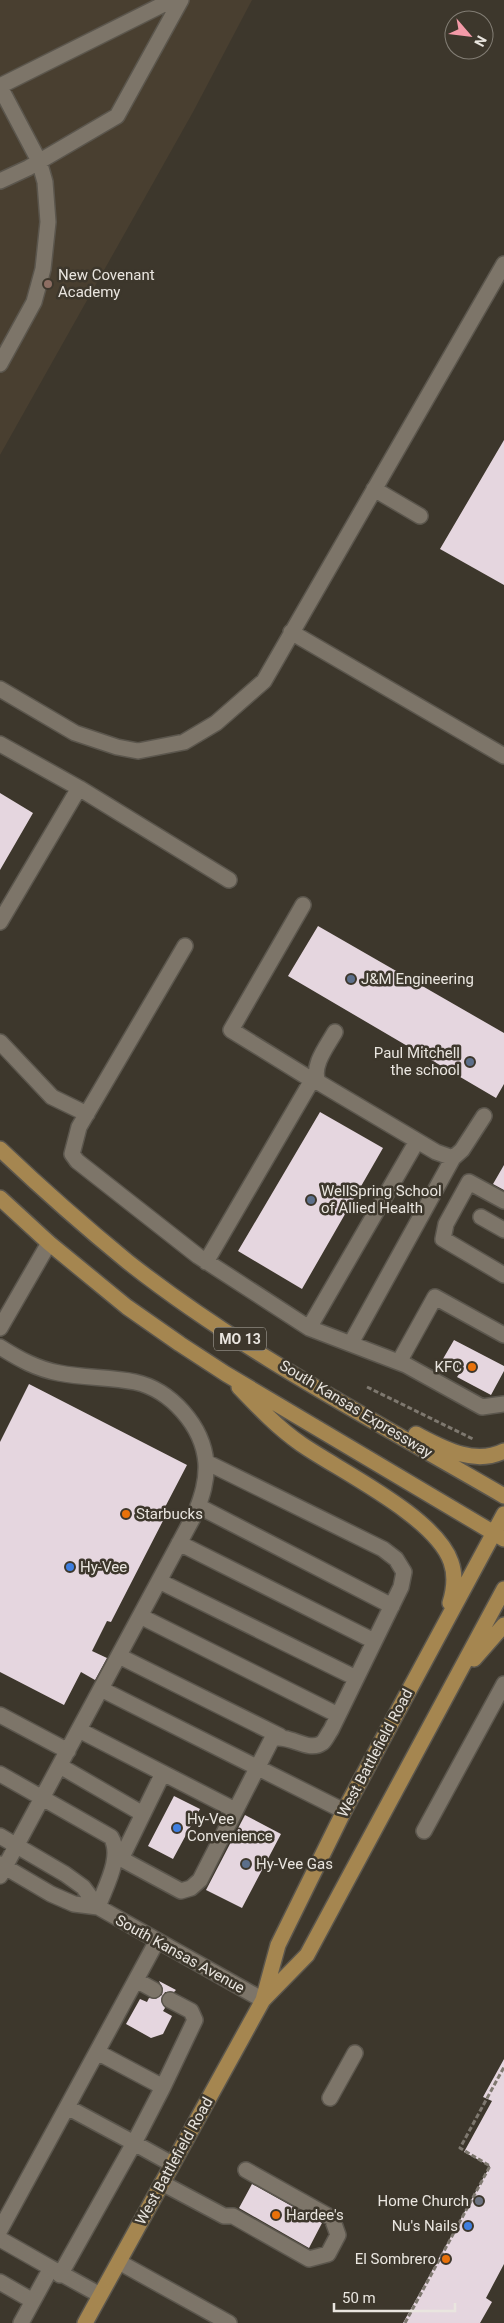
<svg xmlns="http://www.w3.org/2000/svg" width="504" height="2323" font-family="Roboto,sans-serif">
  <rect width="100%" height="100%" fill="#3d372c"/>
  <path fill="#493f30" d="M0,0H252L193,112L0,455Z"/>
  <path fill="#e5d6df" d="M504,440V585L440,549Z
    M0,793L33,813L0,870Z
    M318,926L504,1033V1084L496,1098L288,976Z
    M320,1112L383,1148L302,1289L238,1251Z
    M504,1165V1190L493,1184Z
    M454,1340L504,1366V1371L491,1395L457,1377L459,1374L440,1364Z
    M29,1384L187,1465L163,1511L167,1513L111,1622L107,1621L92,1651L107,1658L95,1680L81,1672L64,1705L0,1672V1442Z
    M174,1796L200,1809L173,1859L148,1846Z
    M245,1815L281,1834L242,1908L206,1890Z
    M159,1981L176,1990L174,1992H165L161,2000L165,2008L163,2011L172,2016L163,2034L151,2038L126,2024L140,1999L147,2002L149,1998L155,1999L162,1995L163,1989Z
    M504,2059V2264L486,2298L492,2302L480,2323H403L490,2166L464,2152L492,2101L483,2097Z
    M252,2184L322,2223L309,2248L239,2208Z"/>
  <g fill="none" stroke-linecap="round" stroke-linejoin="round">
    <defs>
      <path id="minor" d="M0,86L172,0
        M0,87L39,161L45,182L48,222L43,269L34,302L0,364
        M0,181L28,168L117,116L181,0
        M374,489L420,516
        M291,632L504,756
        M0,689L75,733L117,747L138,751L184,742L216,723L264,681L504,264
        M0,744L79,788
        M303,905L231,1030L312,1080
        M0,922L79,788L229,880
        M185,946L79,1127L72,1154L77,1161L198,1256L309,1328L406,1365L482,1407L504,1404
        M335,1032C327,1046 311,1066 318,1082L436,1152L453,1158L462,1150L484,1116
        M0,1042L52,1097L87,1114
        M504,1201L469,1182L446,1224L443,1239L504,1275
        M481,1217L504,1230
        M206,1262L315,1075
        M0,1328L49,1243
        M309,1328L417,1141
        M351,1343L453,1158
        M0,1347C19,1359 37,1369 59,1373C84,1378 110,1377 135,1382C171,1390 203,1426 206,1463C207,1481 202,1496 196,1512L0,1876
        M399,1362L435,1297L504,1335
        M198,1506L392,1606
        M179,1543L374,1641
        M159,1581L356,1678
        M140,1616L338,1715
        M119,1656L280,1736
        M101,1689L344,1811
        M0,1715L68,1751
        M79,1730L235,1810
        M60,1766L143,1814
        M0,1774L111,1837C123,1857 105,1887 98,1907
        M424,1831L504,1684
        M0,1836L65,1874L83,1887L98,1907
        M116,1856L181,1891L191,1888L200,1880L272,1739C289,1733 308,1753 322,1743C325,1741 328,1734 331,1730L401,1587L404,1572L396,1559L383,1549L206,1462
        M121,1859L163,1773
        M0,1864L51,1894L74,1904L98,1907L263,2000
        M136,1980L154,1990
        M97,2052L163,2087L134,2143L67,2107L157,1941
        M163,2087L195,2020L191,2011L170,2000
        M330,2098L355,2053
        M162,2183L224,2216H233L309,2259L328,2254L338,2235L332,2218L246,2170
        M0,2230L67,2107
        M0,2239L51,2268
        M119,2262L229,2323
        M60,2275L134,2143L172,2164
        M0,2282L33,2301
        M21,2323L51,2268L100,2295"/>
      <path id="major" d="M0,1149C41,1188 84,1226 128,1262C242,1352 379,1423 504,1496
        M0,1198L49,1243L127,1307L180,1344L226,1374L504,1539
        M239,1387C258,1407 278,1428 301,1444C340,1471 436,1517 451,1562C456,1576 454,1590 450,1603
        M416,1434C443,1448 474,1466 504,1451
        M474,1659L504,1625
        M264,1999L307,1955L504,1589
        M85,2323L263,2000L278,1945L344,1811L504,1514"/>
    </defs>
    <use href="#minor" stroke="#5b564d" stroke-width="18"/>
    <use href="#major" stroke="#5b564d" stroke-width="18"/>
    <path stroke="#7e786f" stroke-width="3" stroke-dasharray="5 2.5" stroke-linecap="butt" d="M367,1387L473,1439
      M405,2323L490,2166L460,2148L504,2067"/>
    <use href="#minor" stroke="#7d7569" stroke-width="15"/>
    <use href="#major" stroke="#a58650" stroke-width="15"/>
  </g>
  <circle fill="#8d6e63" stroke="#3d372c" stroke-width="2" cx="48" cy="284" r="5"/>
  <g fill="#5c6f8a" stroke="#3d372c" stroke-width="2">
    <circle cx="351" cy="979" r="5"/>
    <circle cx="470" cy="1062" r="5"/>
    <circle cx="311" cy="1200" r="5"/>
    <circle cx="246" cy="1864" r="5"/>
  </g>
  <g fill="#e8710a" stroke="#3d372c" stroke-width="2">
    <circle cx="472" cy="1367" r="5"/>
    <circle cx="126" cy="1514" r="5"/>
    <circle cx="276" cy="2215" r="5"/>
    <circle cx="446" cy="2259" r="5"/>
  </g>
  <g fill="#3f7fe0" stroke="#3d372c" stroke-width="2">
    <circle cx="70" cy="1567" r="5"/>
    <circle cx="177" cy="1828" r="5"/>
    <circle cx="468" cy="2226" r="5"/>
  </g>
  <circle fill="#6b7280" stroke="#3d372c" stroke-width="2" cx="479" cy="2201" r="5"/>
  <g text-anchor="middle" stroke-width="5" stroke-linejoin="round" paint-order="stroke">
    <rect fill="#3d372c" stroke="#b5b1a9" stroke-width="1" x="214" y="1327.5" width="52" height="23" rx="4"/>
    <g font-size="14" font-weight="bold" fill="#e9e5df">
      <text x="240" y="1344">MO 13</text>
    </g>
    <g font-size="15" fill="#e9e5df" stroke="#3d372c" text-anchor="start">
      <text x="58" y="280">New Covenant<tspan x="58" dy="17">Academy</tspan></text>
      <text x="361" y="984">J&amp;M Engineering</text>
      <text x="460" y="1058" text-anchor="end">Paul Mitchell<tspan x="460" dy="17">the school</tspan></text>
      <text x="321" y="1196">WellSpring School<tspan x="321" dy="17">of Allied Health</tspan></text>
      <text x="462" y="1372" text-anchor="end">KFC</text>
      <text x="136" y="1519">Starbucks</text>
      <text x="80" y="1572">Hy-Vee</text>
      <text x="187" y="1824">Hy-Vee<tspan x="187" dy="17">Convenience</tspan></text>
      <text x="256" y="1869">Hy-Vee Gas</text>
      <text x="469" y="2206" text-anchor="end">Home Church</text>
      <text x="286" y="2220">Hardee's</text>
      <text x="458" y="2231" text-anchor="end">Nu's Nails</text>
      <text x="436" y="2264" text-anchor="end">El Sombrero</text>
    </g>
    <g font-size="15" fill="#e9e5df" stroke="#3d372c">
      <text transform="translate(356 1409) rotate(31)" y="5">South Kansas Expressway</text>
      <text transform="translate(375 1753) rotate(-62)" y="5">West Battlefield Road</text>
      <text transform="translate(180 1954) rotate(29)" y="5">South Kansas Avenue</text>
      <text transform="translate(174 2161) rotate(-61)" y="5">West Battlefield Road</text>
    </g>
  </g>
  <g transform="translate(469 35) rotate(118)"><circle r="24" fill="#3d372c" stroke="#827d74"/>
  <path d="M0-4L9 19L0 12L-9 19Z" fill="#f39aa8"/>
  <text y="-8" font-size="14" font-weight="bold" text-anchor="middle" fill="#e9e5df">N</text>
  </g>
  <path d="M334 2303v8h121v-8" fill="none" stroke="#e9e5df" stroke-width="2.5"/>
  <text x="342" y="2303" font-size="15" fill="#e9e5df" stroke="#3d372c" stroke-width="4" paint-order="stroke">50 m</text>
</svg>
